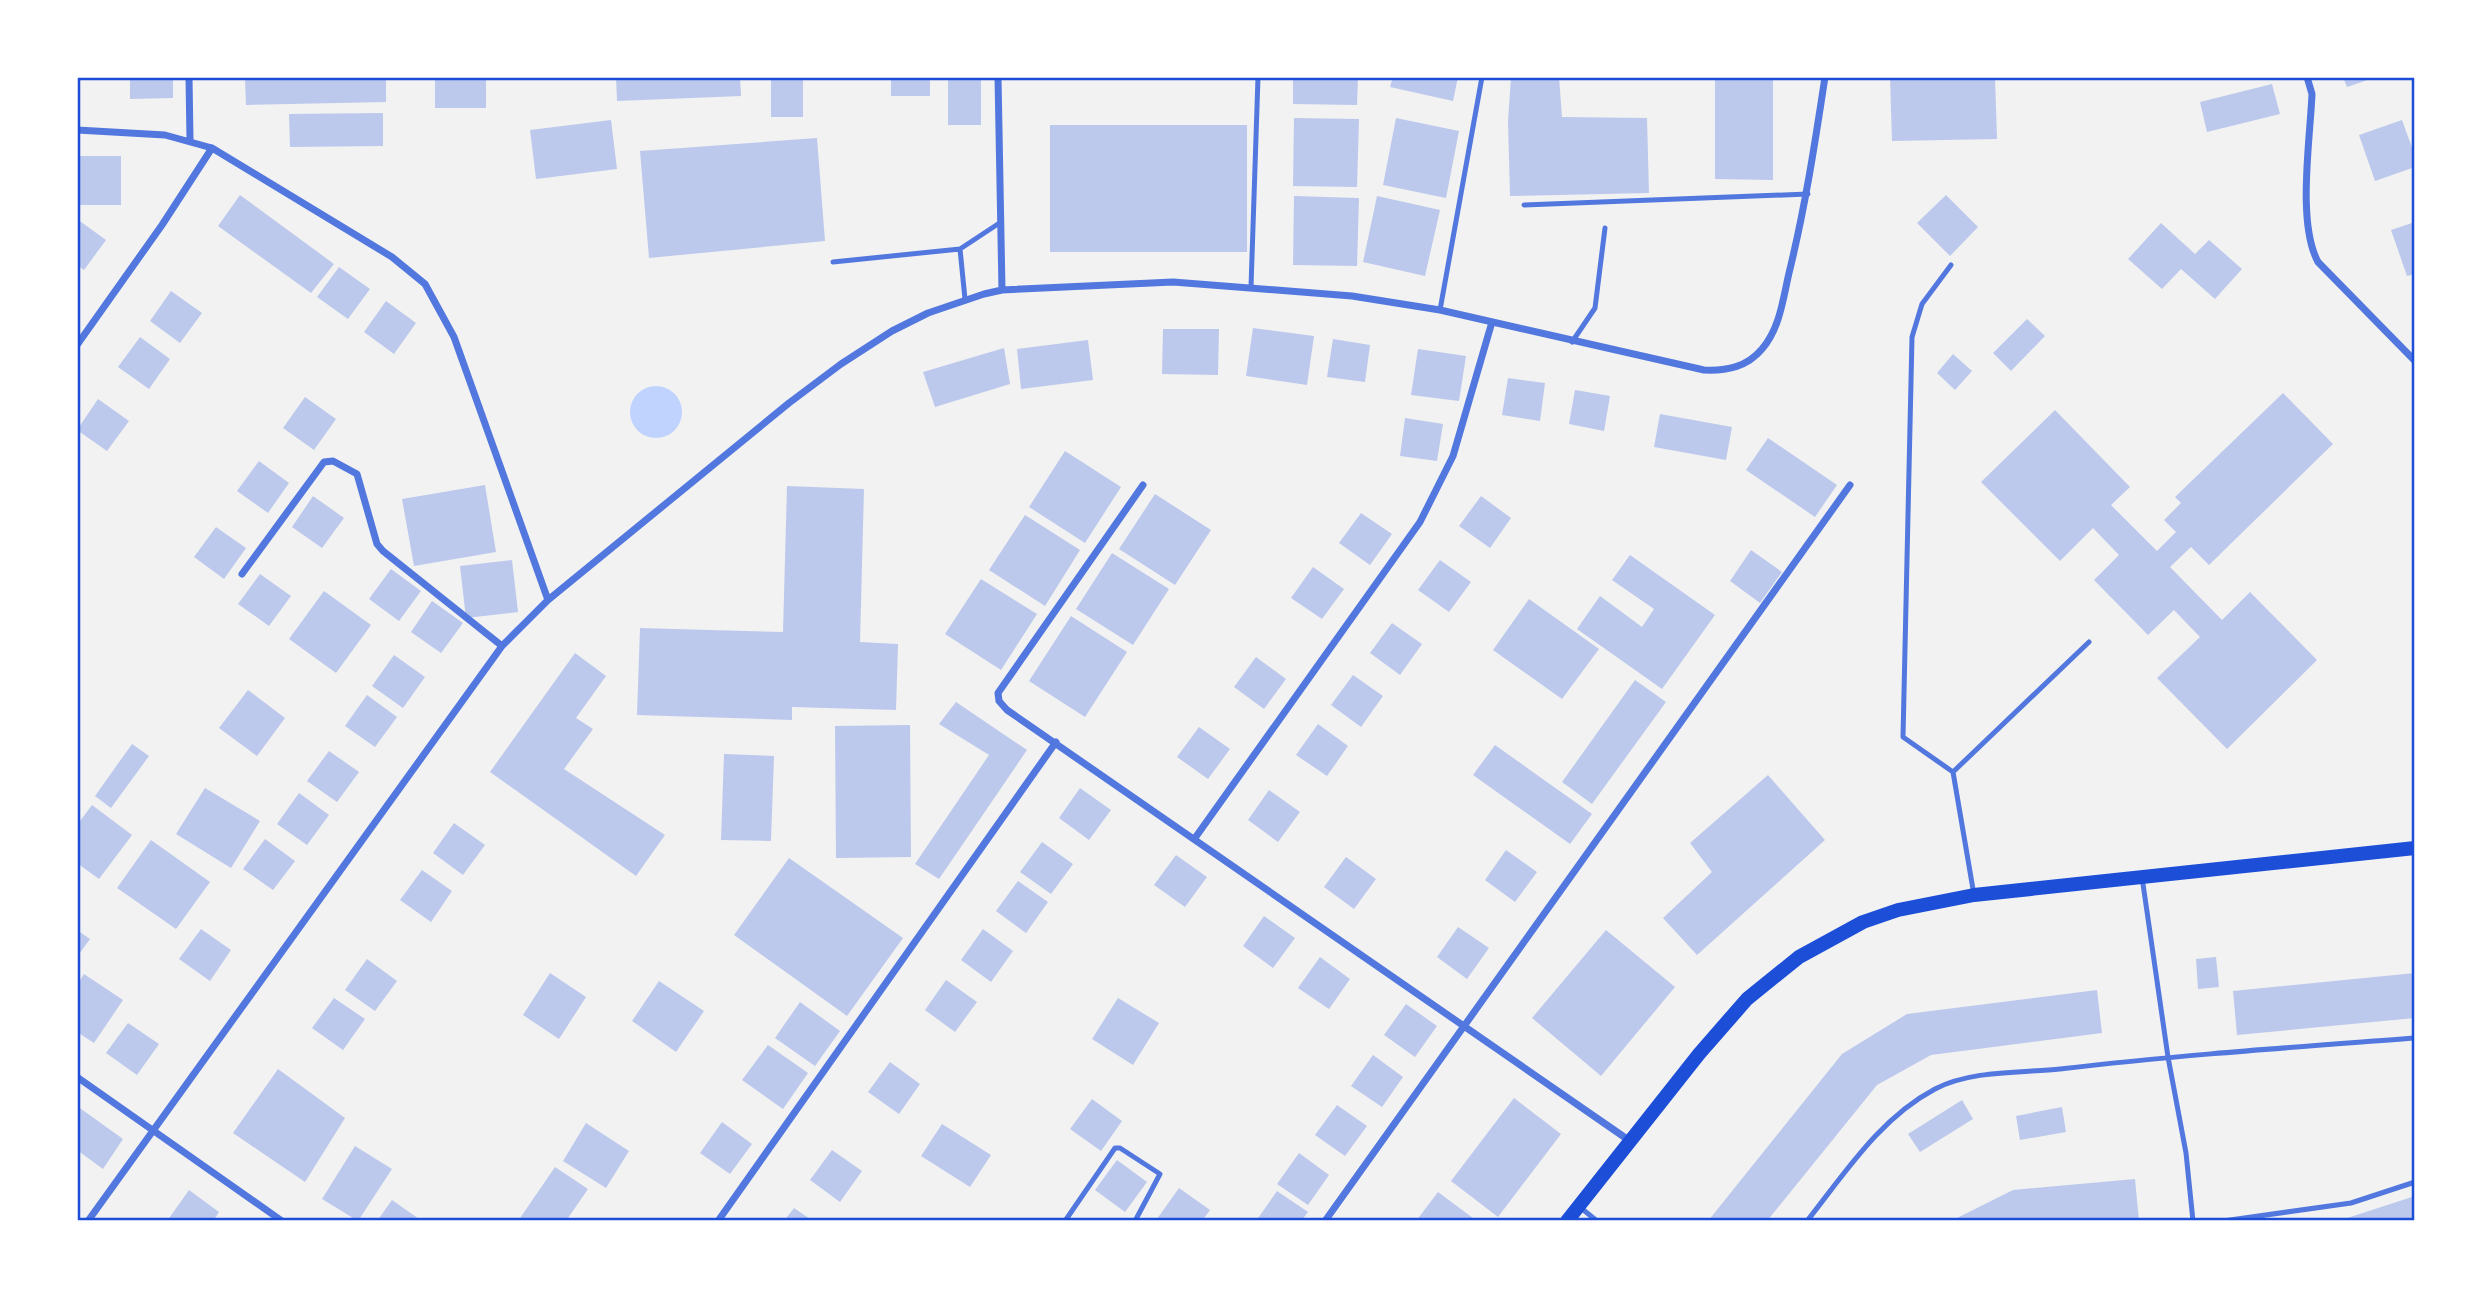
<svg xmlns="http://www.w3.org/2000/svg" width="2492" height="1298" font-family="Montserrat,sans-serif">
  <rect width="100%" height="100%" fill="#f2f2f2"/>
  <path fill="#bfd3fe" d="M630 412a26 26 0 1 1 52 0a26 26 0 1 1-52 0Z"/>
  <path fill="#bdc9ec" d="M130,77H173V98L130,99Z
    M245,77H386V102L246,105Z
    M435,77H486V108H435Z
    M616,77H740L741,96L617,101Z
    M771,77H803V117H771Z
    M891,77H930V96H891Z
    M948,77H981V125H948Z
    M1293,77H1358L1357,105L1293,104Z
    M1393,77H1458L1453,101L1390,87Z
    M1511,77H1559L1562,117L1647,118L1649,193L1510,196L1508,121Z
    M1715,77H1773V180L1715,179Z
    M1890,77H1995L1997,139L1892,141Z
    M2343,77H2376L2347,87Z
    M2272,84L2280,114L2207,132L2200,102Z
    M383,113V146L290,147L289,114Z
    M1294,118L1359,119L1357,187L1293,186Z
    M1396,118L1459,131L1446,198L1383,185Z
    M611,120L617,169L536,179L530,130Z
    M2402,120L2415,156V167L2375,181L2359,135Z
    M1050,125H1247V252H1050Z
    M817,138L825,241L649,258L640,151Z
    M77,156H121V205H77Z
    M240,195L334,264L311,293L218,226Z
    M1946,195L1978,227L1950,256L1917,223Z
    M1294,196L1359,198L1357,266L1293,265Z
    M1377,196L1440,210L1425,276L1363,262Z
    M77,219L106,240L84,270L77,265Z
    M2415,222V274L2407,276L2391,230Z
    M2161,223L2195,254L2209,240L2242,269L2215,299L2181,269L2162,289L2128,259Z
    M339,267L370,289L348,319L317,297Z
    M171,291L202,313L180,343L150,321Z
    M386,301L416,323L394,354L364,332Z
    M2027,319L2045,336L2011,371L1993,353Z
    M1253,328L1314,336L1307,385L1246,376Z
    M1163,329H1219L1218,375L1162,374Z
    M140,337L170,359L149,389L118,367Z
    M1333,339L1370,345L1365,382L1327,377Z
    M1088,340L1093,380L1021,389L1017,349Z
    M1004,348L1010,384L935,407L923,372Z
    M1418,349L1466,356L1459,401L1411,395Z
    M1953,354L1972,371L1955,390L1937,373Z
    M1508,378L1545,383L1540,421L1502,415Z
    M1575,390L1610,396L1604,431L1569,424Z
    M2283,393L2333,444L2209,565L2191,547L2170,567L2222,620L2250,592L2317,660L2227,749L2157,678L2200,637L2174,610L2148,635L2094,580L2119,555L2093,528L2060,561L1981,482L2055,410L2130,487L2111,505L2157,551L2176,532L2164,520L2181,503L2175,497Z
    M305,397L336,419L314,450L283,428Z
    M98,399L129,421L107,451L77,430Z
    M1660,414L1732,427L1726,460L1654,447Z
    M1405,418L1443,424L1437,461L1400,456Z
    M1768,438L1837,485L1815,517L1746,470Z
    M1065,451L1121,487L1085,543L1029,507Z
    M259,461L289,483L268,513L237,491Z
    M485,485L496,552L414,566L402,499Z
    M787,486L864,489L860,642L898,644L896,710L792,707V720L637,715L640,628L783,632Z
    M1155,494L1211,530L1175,585L1119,549Z
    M313,496L344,518L322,548L292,527Z
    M1481,496L1511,518L1490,548L1459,526Z
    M1361,513L1392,534L1370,565L1339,543Z
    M1025,515L1080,550L1045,606L989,570Z
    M216,527L246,548L224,579L194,557Z
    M1751,550L1782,572L1760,603L1730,581Z
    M1112,553L1169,589L1133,645L1076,609Z
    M1630,555L1715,615L1662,689L1577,629L1600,596L1642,627L1654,609L1612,580Z
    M512,560L518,612L466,618L460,566Z
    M1440,560L1471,582L1449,612L1418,590Z
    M1313,567L1344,589L1322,619L1291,598Z
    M391,569L421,591L399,621L369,599Z
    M260,574L291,596L269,626L238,604Z
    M981,579L1037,614L1001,670L945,634Z
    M324,591L371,625L336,673L289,639Z
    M1529,599L1599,649L1562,699L1493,650Z
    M432,601L463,623L441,653L411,632Z
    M1071,616L1127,652L1085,717L1029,681Z
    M1392,623L1422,644L1400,675L1370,653Z
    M575,653L606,676L576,718L593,729L564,769L665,835L636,876L490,772Z
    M394,655L425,677L403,708L372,686Z
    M1256,657L1286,679L1264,709L1234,687Z
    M1353,675L1383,696L1361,727L1331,705Z
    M1635,680L1666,702L1592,804L1562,782Z
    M248,690L285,718L257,756L219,728Z
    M367,695L397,717L375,747L345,726Z
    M956,702L1027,750L939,879L915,864L989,755L939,724Z
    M1318,724L1348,746L1327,776L1296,755Z
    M910,725L911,857L836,858L835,726Z
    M1199,727L1230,749L1208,779L1177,757Z
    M132,744L149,756L111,808L95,796Z
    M1495,745L1592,814L1570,844L1473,775Z
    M329,751L359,772L337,802L307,781Z
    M724,754L774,756L771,841L721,840Z
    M1768,775L1825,840L1697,955L1663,918L1712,872L1690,843Z
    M205,788L260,821L231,868L176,834Z
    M1080,788L1111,810L1089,840L1059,818Z
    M1269,790L1300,812L1278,842L1248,820Z
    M299,793L329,815L307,845L277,824Z
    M92,805L132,835L99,879L77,863V825Z
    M454,823L485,845L463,875L433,853Z
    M265,839L295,861L273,890L243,869Z
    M151,840L210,882L176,929L117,888Z
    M1042,842L1073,864L1051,894L1020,872Z
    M1506,850L1537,872L1515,902L1485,880Z
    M1176,855L1207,877L1185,907L1154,885Z
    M1346,857L1376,879L1354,909L1324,887Z
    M789,858L903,938L847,1016L734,935Z
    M422,870L452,891L431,922L400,900Z
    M1018,881L1048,902L1026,933L996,911Z
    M1264,916L1295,938L1273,968L1243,946Z
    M1458,927L1489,948L1467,979L1437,957Z
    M201,929L231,950L210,981L179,959Z
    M983,929L1013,951L991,982L961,960Z
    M77,930L90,939L77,957Z
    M1606,930L1675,987L1601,1076L1532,1018Z
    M1320,957L1350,979L1329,1009L1298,988Z
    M2216,957L2219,987L2198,989L2196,959Z
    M367,959L397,981L375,1011L345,990Z
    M550,973L586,997L559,1039L523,1015Z
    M2415,973V1018L2237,1035L2233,991Z
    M84,974L123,1000L94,1043L77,1032V985Z
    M946,980L977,1002L955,1032L925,1010Z
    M659,981L704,1011L676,1052L632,1021Z
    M2097,990L2102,1033L1931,1055L1877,1085L1767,1221H1708L1842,1054L1907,1014Z
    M334,998L365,1019L343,1050L312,1028Z
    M1118,998L1159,1023L1133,1065L1092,1039Z
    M800,1002L840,1031L815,1066L775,1038Z
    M1406,1004L1437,1026L1415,1057L1384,1035Z
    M128,1023L159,1044L137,1075L106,1053Z
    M768,1045L808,1073L783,1109L742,1080Z
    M1373,1055L1403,1077L1382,1107L1351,1086Z
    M890,1062L920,1084L899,1114L868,1092Z
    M278,1069L345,1118L305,1182L233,1133Z
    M1514,1098L1561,1134L1498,1217L1451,1181Z
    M1092,1099L1122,1121L1101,1151L1070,1129Z
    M1962,1100L1973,1119L1920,1152L1908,1134Z
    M1337,1105L1367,1126L1345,1156L1315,1135Z
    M77,1106L123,1139L103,1169L77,1150Z
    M2062,1107L2066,1132L2020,1140L2016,1116Z
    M722,1122L752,1144L730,1174L700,1153Z
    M586,1123L629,1151L606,1188L563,1161Z
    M942,1124L991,1155L970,1187L921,1156Z
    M355,1146L392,1169L358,1221L322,1199Z
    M832,1150L862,1171L840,1202L810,1180Z
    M1299,1153L1329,1175L1308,1205L1277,1184Z
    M1117,1160L1147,1182L1125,1212L1095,1190Z
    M555,1167L588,1189L566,1221H518Z
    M2135,1179L2139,1221H1951L2013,1190Z
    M1179,1188L1210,1210L1202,1221L1157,1219Z
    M189,1190L219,1212L213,1221H167Z
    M1277,1191L1308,1212L1301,1221H1256Z
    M1438,1192L1477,1221H1416Z
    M2415,1196V1221H2341V1220Z
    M392,1200L422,1221H377Z
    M794,1208L813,1221H784Z"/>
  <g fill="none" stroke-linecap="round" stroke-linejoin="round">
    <path stroke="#5277de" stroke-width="5" d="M1524,205L1808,194
      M960,249L1001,222
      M833,262L960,249L965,299
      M1951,265L1922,304L1912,337L1903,737L1953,772L1974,895
      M1251,287L1258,77
      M1440,310L1482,77
      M1572,342L1595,308L1605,228
      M1953,772L2089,642
      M2142,877L2168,1057L2186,1153L2193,1221
      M1581,1208L1597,1221
      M1065,1221L1115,1148H1120L1160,1174L1135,1221
      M1807,1221C1845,1173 1880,1118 1935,1089C1971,1070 2021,1073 2060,1069C2178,1055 2297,1047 2415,1038
      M2223,1221L2351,1203L2415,1182"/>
    <path stroke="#5277de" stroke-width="7" d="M189,77L190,140
      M998,77L1002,290
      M2307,77L2312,94C2310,141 2297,223 2318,262L2415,361
      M77,130L165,135L212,148L392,257L425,284L454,337L548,600
      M77,345L162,225L212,148
      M1143,485L998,693L999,701L1007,710L1630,1141
      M242,574L324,462L333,461L357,474L377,544L383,551L502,646
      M1195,838L1420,522L1453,456L1492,322
      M77,1077L282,1221
      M88,1221L502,646L548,600L789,403L841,364L892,331L928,313L984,294L1002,290L1173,282L1352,296L1440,310L1704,370C1727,371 1747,367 1762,349C1780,328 1783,299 1789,273C1805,208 1815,143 1825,77
      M718,1221L1056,742
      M1325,1221L1850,485"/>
    <path stroke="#1d4ed8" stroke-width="14" d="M1567,1221L1699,1054L1747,999L1799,957L1863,922L1898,910L1974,895L2415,848"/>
  </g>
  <rect width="2492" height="1298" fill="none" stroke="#ffffff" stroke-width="158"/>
  <rect x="79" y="79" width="2334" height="1140" fill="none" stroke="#1d4ed8" stroke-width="2.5"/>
</svg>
